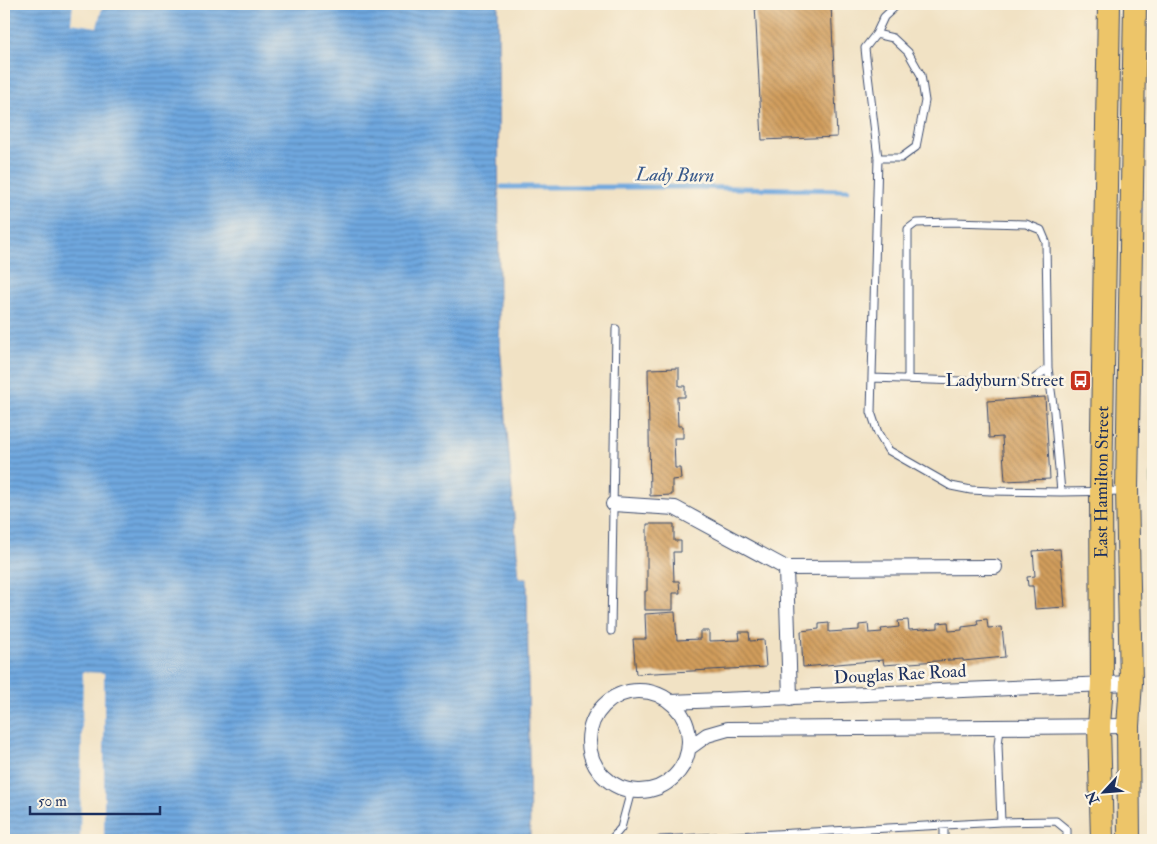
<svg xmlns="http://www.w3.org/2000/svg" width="1157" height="844" font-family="'IM FELL Double Pica',serif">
  <defs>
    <pattern id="forest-firs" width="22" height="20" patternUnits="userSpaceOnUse" patternTransform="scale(1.25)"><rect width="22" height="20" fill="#73b97e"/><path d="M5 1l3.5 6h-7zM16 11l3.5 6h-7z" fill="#5e976a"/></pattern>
    <pattern id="water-rules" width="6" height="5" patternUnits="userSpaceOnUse" patternTransform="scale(1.25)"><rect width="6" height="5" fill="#6fa7de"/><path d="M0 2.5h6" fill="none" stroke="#5a88b7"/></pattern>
    <pattern id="building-back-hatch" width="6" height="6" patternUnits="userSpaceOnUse" patternTransform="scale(1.25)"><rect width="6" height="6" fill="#d19d5b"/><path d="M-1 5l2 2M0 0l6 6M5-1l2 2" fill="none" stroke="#a9804e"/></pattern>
  </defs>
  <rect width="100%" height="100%" fill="#fcf5e5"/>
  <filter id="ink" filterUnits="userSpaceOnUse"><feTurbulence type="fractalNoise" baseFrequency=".02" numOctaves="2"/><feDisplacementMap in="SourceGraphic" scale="10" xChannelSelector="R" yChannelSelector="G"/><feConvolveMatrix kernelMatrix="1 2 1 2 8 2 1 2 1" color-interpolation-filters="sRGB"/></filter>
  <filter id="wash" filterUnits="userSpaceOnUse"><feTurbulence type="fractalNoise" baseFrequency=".0096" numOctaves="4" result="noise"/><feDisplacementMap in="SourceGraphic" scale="20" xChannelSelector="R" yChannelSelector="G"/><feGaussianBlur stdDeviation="1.12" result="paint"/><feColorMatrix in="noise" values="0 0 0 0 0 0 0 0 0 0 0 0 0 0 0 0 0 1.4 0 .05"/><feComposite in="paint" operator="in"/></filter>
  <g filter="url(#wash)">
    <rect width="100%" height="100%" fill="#f1e2c4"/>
    <path fill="url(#forest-firs)" stroke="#47746e" d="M1153,472V576L1151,473Z"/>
    <path fill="url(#water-rules)" stroke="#456b9e" d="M4,4H498L499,332L519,578H527L530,840H4Z"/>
    <path fill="#f1e2c4" d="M73,4H103L97,27L71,23Z
      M83,672L104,673V840H80Z"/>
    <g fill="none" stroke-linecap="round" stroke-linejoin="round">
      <path stroke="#6fa7de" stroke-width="5" d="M502,187H680L848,190"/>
    </g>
    <g id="blocks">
      <path fill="url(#building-back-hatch)" d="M755,4H831L837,137L762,140Z
        M679,368V386H685V397H677L678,426H683V438H674L675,468H680L681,479L672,480V495L650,496L648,369Z
        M1045,397L1050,479L1005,481L1002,437L989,438L987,401Z
        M647,524H674V541H681V552H673L674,581H679L680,593H673V610H645V591H647Z
        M1060,549L1065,607L1035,609L1033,586H1028L1027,577L1035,576L1033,551Z
        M675,612L677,640L700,639V631H709V641L740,640L739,632H749L750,641L764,640L766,667L636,674L633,639H646L645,614Z
        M987,619L988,628L1002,627L1005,657L963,661V659L884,665L883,660L803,667L801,631L819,629V624L829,623V632L859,630V625L868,624L869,633L882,632L881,629L899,627L898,621L908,620L909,630L938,628V623L948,622L949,631L962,630V627L978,625L977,620Z"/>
    </g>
  </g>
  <g filter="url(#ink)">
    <use href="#blocks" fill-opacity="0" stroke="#3b4a6d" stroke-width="1"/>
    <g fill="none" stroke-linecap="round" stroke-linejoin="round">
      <defs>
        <path id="service" d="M876,34L893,38L908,52L921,75L925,101L916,147L901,158H878L866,58L865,48L876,34L884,17L898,4
          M878,158L871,412L878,433L888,450L951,486L971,490L990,491L1061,492L1125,491
          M1048,368L1054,412L1061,492
          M872,378L1019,383L1034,379L1048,368L1046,242L1041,230L1026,224L952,222L916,223L908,229V379
          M611,631L616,329
          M1001,822L1056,821L1067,830V840
          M944,825V840
          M611,840L621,828L631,791
          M660,840L1001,822L998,745L1000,728"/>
        <path id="minor" d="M613,504L675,508L786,568L995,567
          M786,568L790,698
          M589 741a50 50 0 1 1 100 0a50 50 0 1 1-100 0Z
          M671,702L1131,683
          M689,748L707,735L728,729L1128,726"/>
        <g id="trunk">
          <path id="s1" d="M1102,840L1099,726L1102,684L1101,492L1109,4"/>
          <path d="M1129,840L1128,726L1131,683L1127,490L1135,4"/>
        </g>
      </defs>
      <use href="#service" stroke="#3b4a6d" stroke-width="9"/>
      <use href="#minor" stroke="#3b4a6d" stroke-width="16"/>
      <use href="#trunk" stroke="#3b4a6d" stroke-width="24"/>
      <use href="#service" stroke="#fff" stroke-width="7"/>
      <use href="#minor" stroke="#fff" stroke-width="14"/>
      <use href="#trunk" stroke="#edc569" stroke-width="22"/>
    </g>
  </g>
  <defs>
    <symbol id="bus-square" viewBox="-11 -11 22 22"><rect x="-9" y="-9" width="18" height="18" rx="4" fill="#c8321e" stroke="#fcf5e5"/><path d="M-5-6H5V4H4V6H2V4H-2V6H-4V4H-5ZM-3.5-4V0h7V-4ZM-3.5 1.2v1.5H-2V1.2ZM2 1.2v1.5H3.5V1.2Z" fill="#fff"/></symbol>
  </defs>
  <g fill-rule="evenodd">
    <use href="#bus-square" x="1068" y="368" width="25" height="25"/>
  </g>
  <g text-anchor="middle" stroke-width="5" stroke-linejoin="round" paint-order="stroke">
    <g font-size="18" fill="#1b2f5e" stroke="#fcf5e5" text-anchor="end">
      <text x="1064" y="386">Ladyburn Street</text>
    </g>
    <g font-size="18" fill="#1b2f5e" stroke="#fcf5e5">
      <text dy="6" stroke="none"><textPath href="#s1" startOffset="358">East Hamilton Street</textPath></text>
      <text transform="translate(900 674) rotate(-3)" y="6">Douglas Rae Road</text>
    </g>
    <g font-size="19" font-style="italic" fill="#38598b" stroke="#fcf5e5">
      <text transform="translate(675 174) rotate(1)" y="7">Lady Burn</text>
    </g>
  </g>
  <rect width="1157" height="844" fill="none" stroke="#fcf5e5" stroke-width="20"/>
  <g transform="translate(1104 792) rotate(244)" stroke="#fcf5e5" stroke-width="4" paint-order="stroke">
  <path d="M0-4L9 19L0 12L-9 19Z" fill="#1b2f5e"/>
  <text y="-8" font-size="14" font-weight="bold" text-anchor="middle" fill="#1b2f5e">N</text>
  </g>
  <path d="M30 806v8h130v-8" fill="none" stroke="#1b2f5e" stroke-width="2.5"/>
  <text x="38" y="806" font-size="15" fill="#1b2f5e" stroke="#fcf5e5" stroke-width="4" paint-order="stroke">50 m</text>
</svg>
